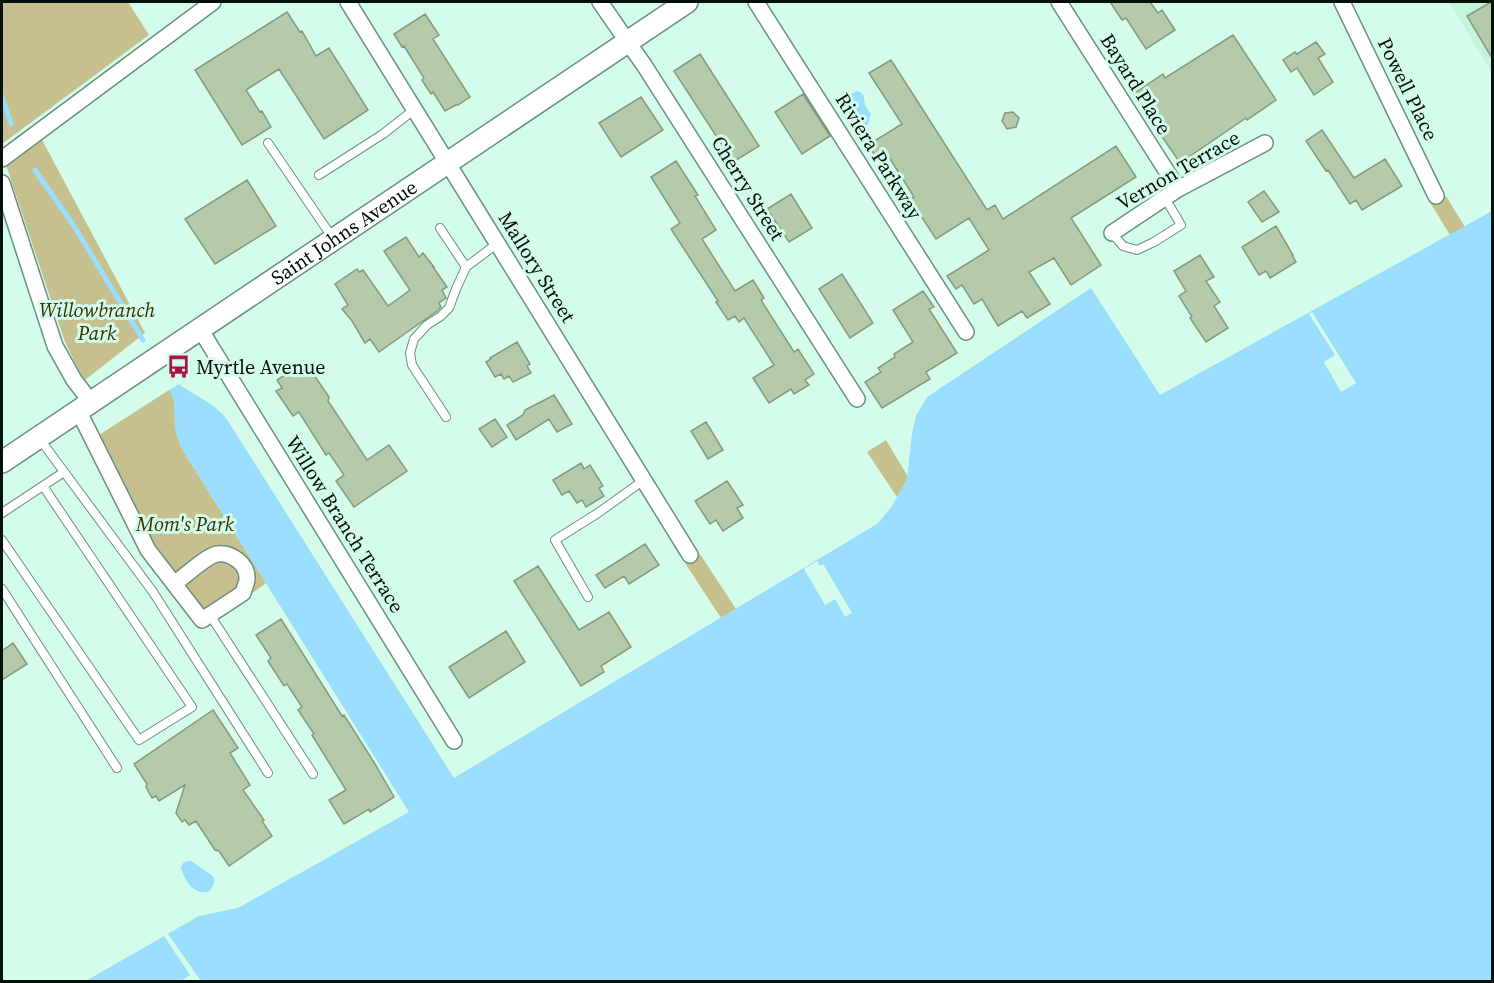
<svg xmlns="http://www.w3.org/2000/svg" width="1494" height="983" font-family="'Source Serif 4',serif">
  <rect width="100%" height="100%" fill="#d4fcea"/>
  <path fill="#c2f4de" d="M1449,2H1492V73Z"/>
  <path fill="#c5c08d" d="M2,2H128L149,35L2,144Z
    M40,136L145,333L85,380L79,371L65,342L5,162Z
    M1446,196L1465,227L1450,235L1431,204Z
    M169,390C177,400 174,413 175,425C176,434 179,441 182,449L266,583L212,623L182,579L164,558L144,528L99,435Z
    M886,440L907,475V480L897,497L867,452Z
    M700,554L736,609L721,618L685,563Z"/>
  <path fill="#9addfd" d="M857,91C867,94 863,100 866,107C866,108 870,113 871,113L867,127H861C854,118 842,96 857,91Z
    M1492,211V981L84,982L199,916L238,908L409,812L182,449C179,441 176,434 175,425C174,413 177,400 169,390L179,384C195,396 213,402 226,418L454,778L877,524L890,509L907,480L912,433L916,416L927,397L1091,288L1160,395Z
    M187,861H191L213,876C216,881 213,888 208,892C193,894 185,881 181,868L183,863Z"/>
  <path fill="#d4fcea" d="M1312,312L1356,383L1341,392L1324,362L1335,355L1309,314Z
    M817,561L820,566L823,564L852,613L845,617L835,599L825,605L804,569Z
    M168,934L201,981H181L190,975L164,936Z"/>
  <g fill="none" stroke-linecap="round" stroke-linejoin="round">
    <path stroke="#9addfd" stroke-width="5" d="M2,96L11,124
      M35,170L74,226L143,340"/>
  </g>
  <path fill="#b5caaa" stroke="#869a7c" stroke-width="1.5" d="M1110,2H1150L1158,13L1162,10L1175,30L1146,49L1126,18L1122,20Z
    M1491,2H1492V58L1467,16Z
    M287,12L300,32L302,31L316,56L329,48L368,110L324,139L279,69L246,90L260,112L262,111L271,127L242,145L195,70Z
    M425,14L439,35L433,39L470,97L458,105H456L445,111L433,92L431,94L422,80L424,78L404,46L402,47L394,34Z
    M1233,35L1276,100L1247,120L1246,118L1180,163L1133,94L1163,74L1165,78Z
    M1316,42L1325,54L1318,58L1333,82L1314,95L1297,68L1291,72L1283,60L1295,52L1297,54Z
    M700,54L759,146L733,162L674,71Z
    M891,60L987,210L995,205L1003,219L1116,146L1136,177L1071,218L1101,265L1071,285L1054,258L1029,272L1050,304L1027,318L1022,311L998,326L982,299L974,304L962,285L956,289L947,276L989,250L969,218L936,239L910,199L914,197L889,157L880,163L868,145L902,124L869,73Z
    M803,94L830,136L802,154L775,112Z
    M641,97L663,130L621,157L599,123Z
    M1013,112L1019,118L1016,127L1007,129L1002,121L1005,113Z
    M1322,130L1354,178L1385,159L1402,186L1362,210L1356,200L1350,204L1328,170L1326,171L1306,141Z
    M676,161L698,195L695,196L716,230L702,239L735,291L753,280L764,298L761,300L794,352L798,349L814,374L805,380L809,385L794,394L791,389L769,403L753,378L774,365L744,318L739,322L735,316L728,320L716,302L718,301L671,229L680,223L651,177Z
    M247,180L276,226L215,264L185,219Z
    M1264,191L1279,212L1262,222L1248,202Z
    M791,194L812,228L789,242L767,209Z
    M1276,226L1293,255H1292L1296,262L1270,278L1266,271L1259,275L1242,247Z
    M406,237L419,257L423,253L434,267H433L447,287L442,290L446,298L439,303L441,307L437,311L379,352L370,339L365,343L352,321L342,309L348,305L335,284L357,269L359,272L363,270L388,306L410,290L384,251Z
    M1200,255L1214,277L1206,281L1220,302L1214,306L1228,328L1206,342L1190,318L1192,317L1179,296L1186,291L1174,271Z
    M842,274L873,323L850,338L819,289Z
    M923,291L934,307L929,309L957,353L926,372L930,379L882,408L865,382L881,372L878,368L895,357L894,354L913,342L893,310Z
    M517,342L530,364L527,366L531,373L513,382L509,376L504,379L501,374L495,377L486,362L491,359L490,358Z
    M305,362L329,397L328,401L367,460L389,445L407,471L354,507L336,481L344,475L329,453L326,455L299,412L293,416L276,391L282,388L277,380Z
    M554,395L572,424L557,432L549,419L516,440L507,425L523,415L525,410Z
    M495,419L507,437L492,447L479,429Z
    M706,422L723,450L708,459L691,431Z
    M581,463L584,469L590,465L603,486L599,488L604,496L586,507L582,500L577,503L569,491L562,495L553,480Z
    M727,481L743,505L737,508L743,518L723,531L716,520L710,524L695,501Z
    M645,544L659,565L629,584L624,576L605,588L596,575Z
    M538,566L579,630L609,612L631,647L601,666L604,672L581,686L514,581Z
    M281,619L342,716L344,715L375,764L394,797L370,812L369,809L344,824L329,800L346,790L312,735L314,734L298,710L302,707L287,684L284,686L268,661L271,658L256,635Z
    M506,631L525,662L469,698L449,667Z
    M13,643L27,664L2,680V651Z
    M213,710L238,748L230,753L250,785L243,790L264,820L262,821L272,836L229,866L219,851L215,850L196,821L189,825L185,820L182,822L176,813L185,785L159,801L156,796L152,798L146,787L147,784L134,764Z"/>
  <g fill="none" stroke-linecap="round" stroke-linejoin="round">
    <defs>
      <path id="lane" d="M268,143L332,237
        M319,175L383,134L415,109
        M440,228L466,267L498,243
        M1112,233L1123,246L1137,250L1154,242L1181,225L1165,198
        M446,417L412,365L410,353L414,339L427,325L441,316L449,308L456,289L466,267
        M39,438L153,592L268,773
        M2,513L64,472
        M2,540L139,740L192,707L43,486
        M2,589L117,768
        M588,597L555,540L598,513L644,480
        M210,615L313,774"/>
      <path id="street" d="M348,2L690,555
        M600,2L627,41L644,65L857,399
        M756,2L966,332
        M1059,2L1178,189
        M1342,2L1436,196
        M2,159L213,2
        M2,183L55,346L74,380L91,402
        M1112,233L1178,189L1265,143
        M200,329L454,741
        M78,410L148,550L202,620L243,593C244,588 247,583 247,579C248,564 231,552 217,554C206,556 184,577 174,584"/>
      <g id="secondary">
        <path id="s1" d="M2,462L687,2"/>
      </g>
    </defs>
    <use href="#lane" stroke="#6a907f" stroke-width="10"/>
    <use href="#street" stroke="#6a907f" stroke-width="18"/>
    <use href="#secondary" stroke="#6a907f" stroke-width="24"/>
    <use href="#lane" stroke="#fff" stroke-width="8"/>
    <use href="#street" stroke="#fff" stroke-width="15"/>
    <use href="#secondary" stroke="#fff" stroke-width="21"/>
  </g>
  <defs>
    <symbol id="bus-bare" viewBox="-9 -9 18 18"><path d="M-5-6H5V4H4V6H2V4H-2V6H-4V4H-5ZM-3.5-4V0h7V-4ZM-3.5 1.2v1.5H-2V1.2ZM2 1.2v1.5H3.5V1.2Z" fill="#a91446" stroke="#d4fcea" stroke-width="2.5" paint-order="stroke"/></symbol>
  </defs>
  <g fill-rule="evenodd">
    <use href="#bus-bare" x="162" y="350" width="33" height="33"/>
  </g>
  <g text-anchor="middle" stroke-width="6" stroke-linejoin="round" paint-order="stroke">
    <g font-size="20" fill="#04110b" stroke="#d4fcea">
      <text transform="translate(1136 84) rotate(58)" y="7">Bayard Place</text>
      <text transform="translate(1408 89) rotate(64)" y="7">Powell Place</text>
      <text transform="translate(879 156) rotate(58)" y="7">Riviera Parkway</text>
      <text transform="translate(1178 170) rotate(-30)" y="7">Vernon Terrace</text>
      <text transform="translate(748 188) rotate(58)" y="7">Cherry Street</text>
      <text dy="7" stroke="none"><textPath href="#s1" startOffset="412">Saint Johns Avenue</textPath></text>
      <text transform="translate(537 267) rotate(58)" y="7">Mallory Street</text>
      <text transform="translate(345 524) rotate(58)" y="7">Willow Branch Terrace</text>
    </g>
    <g font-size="20" font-style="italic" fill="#363100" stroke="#d4fcea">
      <text x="97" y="317">Willowbranch<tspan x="97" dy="23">Park</tspan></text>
      <text x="185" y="531">Mom's Park</text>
    </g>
    <g font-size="20" fill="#04110b" stroke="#d4fcea" text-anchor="start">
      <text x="196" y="374">Myrtle Avenue</text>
    </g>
  </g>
  <rect width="1494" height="983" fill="none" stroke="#04110b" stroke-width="6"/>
</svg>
